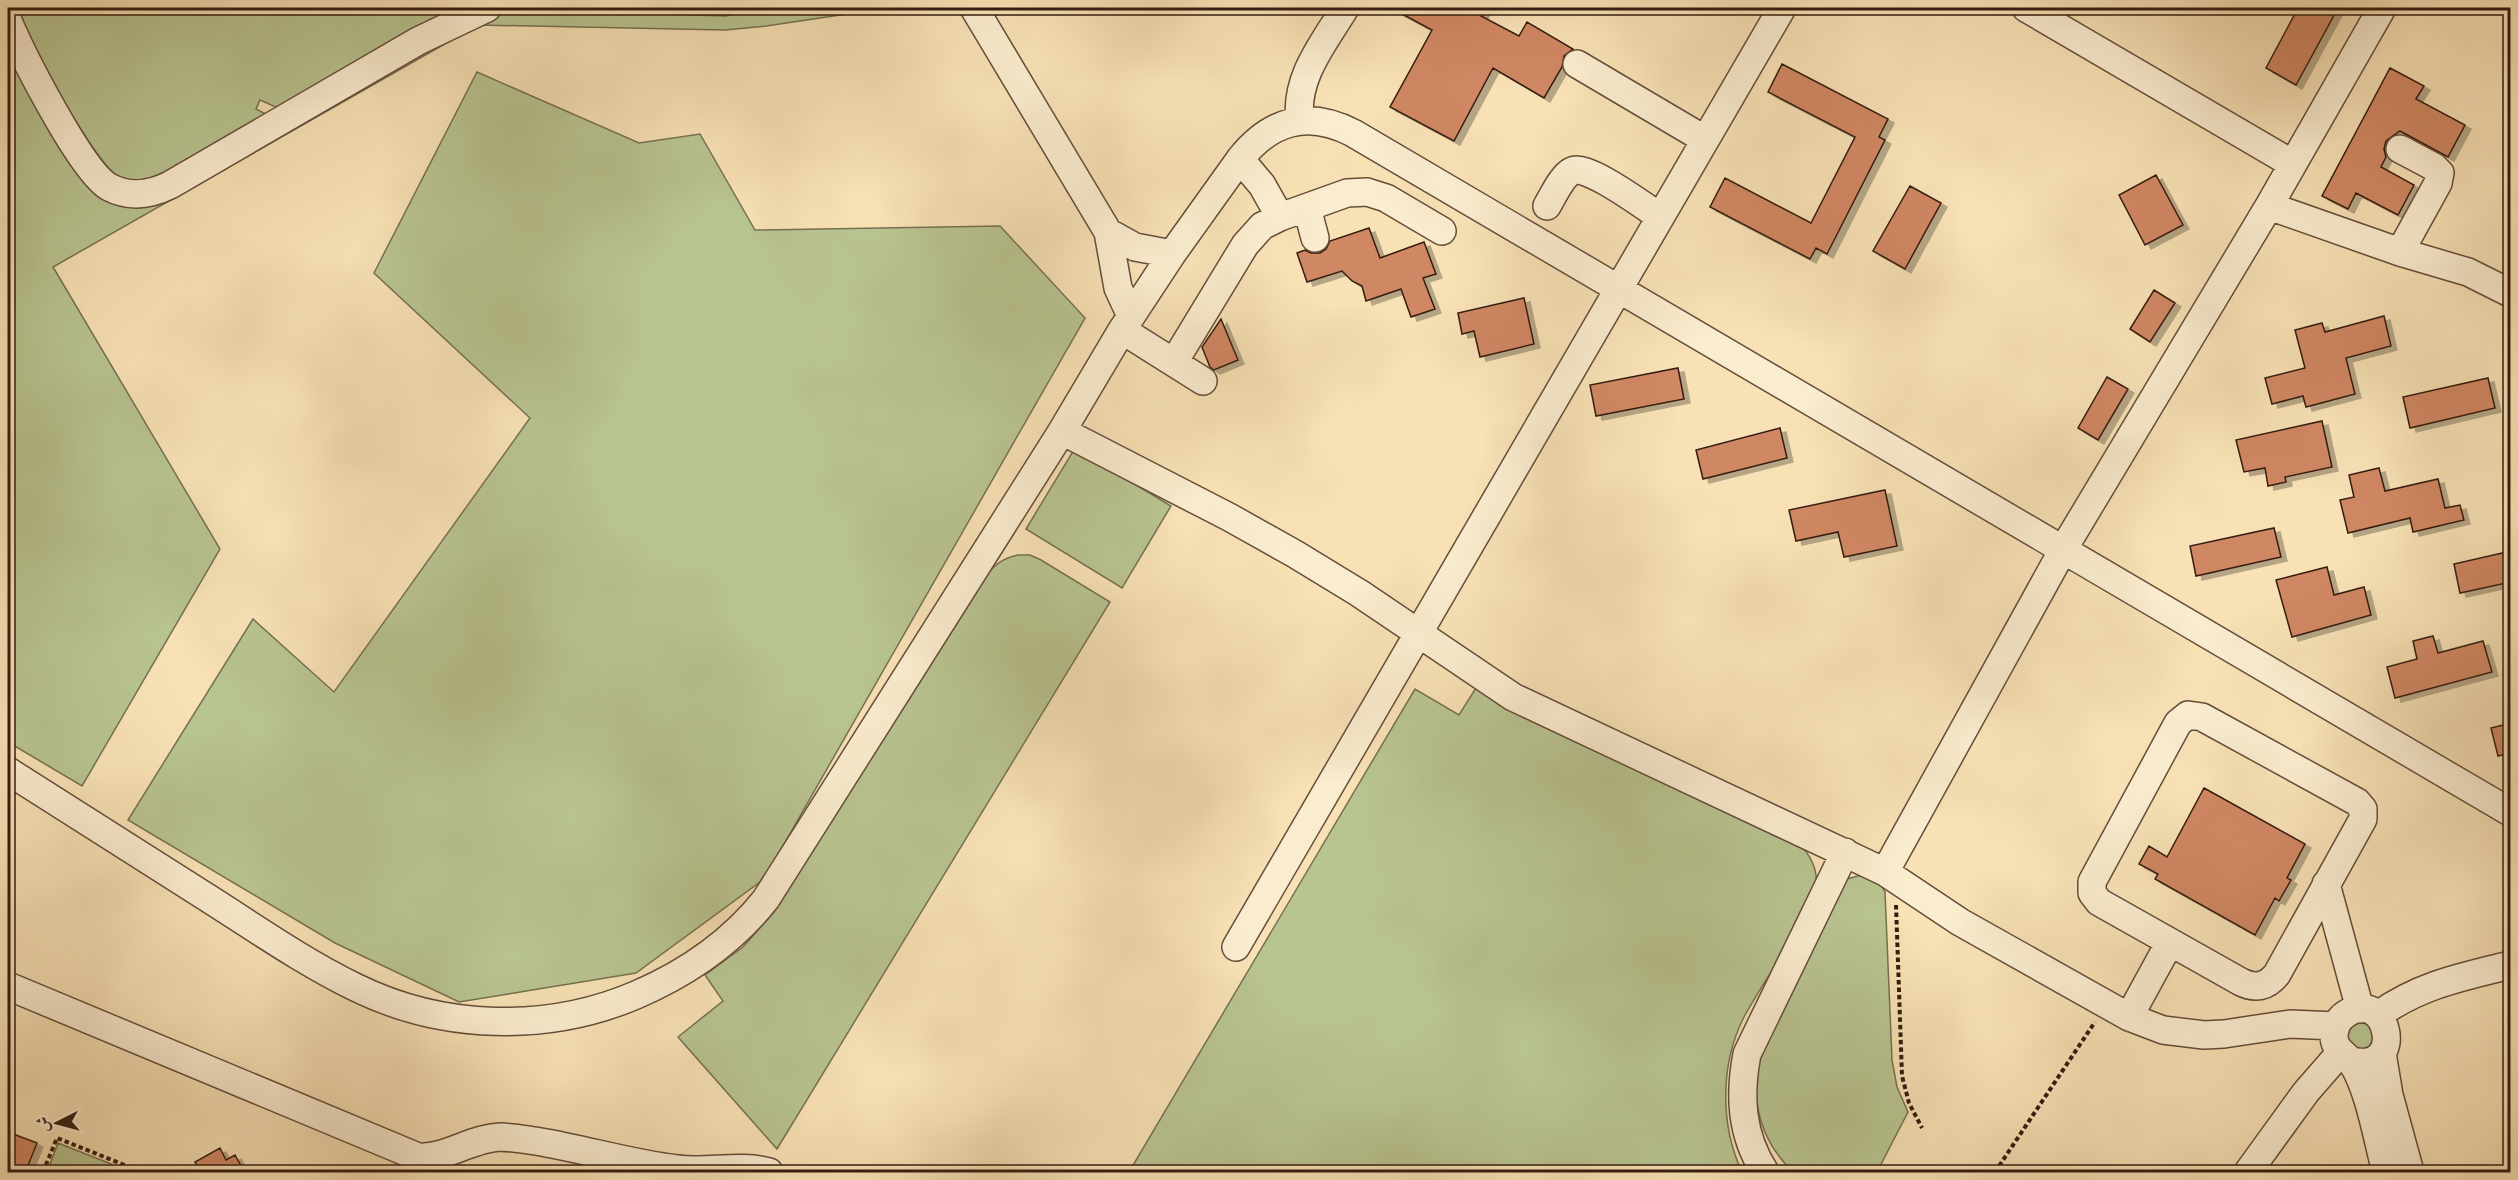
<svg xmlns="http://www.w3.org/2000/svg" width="2518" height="1180" font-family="'Libre Caslon Text',Amiri,serif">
  <defs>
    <filter id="shadow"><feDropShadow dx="6" dy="4" stdDeviation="0" flood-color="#0004"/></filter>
  </defs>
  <rect width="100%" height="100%" fill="#f7e1b5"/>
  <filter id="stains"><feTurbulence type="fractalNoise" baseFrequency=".00333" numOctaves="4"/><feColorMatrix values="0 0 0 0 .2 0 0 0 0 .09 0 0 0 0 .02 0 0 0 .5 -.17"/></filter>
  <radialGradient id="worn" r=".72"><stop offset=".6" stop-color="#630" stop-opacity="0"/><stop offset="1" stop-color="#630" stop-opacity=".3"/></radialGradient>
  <path fill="#b8c491" stroke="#767051" stroke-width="1.5" d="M8,8H477L287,112L260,100L256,109L277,120L168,181L111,183L15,27Z
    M496,8H614L659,14L725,16L771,8H888L766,26L725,30L478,25L53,267L220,549L82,786L8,742V30L125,198Z
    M477,72L639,143L700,134L755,230L1000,226L1085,318L764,879L636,973L459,1002L335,943L128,820L253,619L334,692L530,418L374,273Z
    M1075,448L1171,506L1122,588L1026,529Z
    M1018,555H1030L1041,560L1110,602L777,1149L678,1037L723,1001L705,975L743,947L774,912L988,573C997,563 1004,558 1018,555Z
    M1476,688L1799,843C1809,854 1818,868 1816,884C1813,906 1798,927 1787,946C1773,970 1757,993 1744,1017C1720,1064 1720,1125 1742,1172H1129L1415,689L1459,715Z
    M1865,874L1880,883L1885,892L1892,1060L1897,1087L1908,1112L1877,1172H1793C1761,1141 1751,1104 1758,1059L1847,879Z
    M2348 1036a13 13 0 1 1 26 0a13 13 0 1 1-26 0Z
    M58,1143L129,1171V1172H47Z"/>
  <path fill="#d08763" stroke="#341c11" stroke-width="1.5" filter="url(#shadow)" d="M1391,8H1486L1481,16L1519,36L1527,22L1573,49L1564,56L1562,67L1544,98L1493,68L1454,141L1390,107L1432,30Z
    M2298,8H2338L2296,85L2266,68Z
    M1782,64L1888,119L1879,137L1885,140L1827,254L1816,248L1810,259L1710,207L1725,178L1811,223L1855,137L1768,92Z
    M2390,68L2424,86L2416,99L2465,125L2448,157L2400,131L2386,141L2384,149L2386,157L2381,167L2414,185L2398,215L2356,193L2348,209L2322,196Z
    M2156,175L2183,225L2145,245L2119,195Z
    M1910,186L1941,203L1905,269L1873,251Z
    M1369,228L1380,258L1424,242L1436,274L1423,278L1435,309L1411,317L1401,289L1366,301L1362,286L1352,281L1342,271L1307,282L1297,253L1305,250L1311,253H1320L1326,249L1330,241Z
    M2154,290L2175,303L2150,342L2130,329Z
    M1524,298L1534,344L1480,357L1474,331L1462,334L1458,313Z
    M2384,316L2391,346L2346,358L2355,394L2306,407L2303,396L2272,404L2265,378L2305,368L2295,330L2322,323L2325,332Z
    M1221,319L1238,360L1214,370L1210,367L1202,347Z
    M1678,368L1684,399L1596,416L1590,385Z
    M2107,377L2128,389L2098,440L2078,428Z
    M2488,378L2495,408L2410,428L2403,397Z
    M2322,421L2332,467L2285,477L2286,482L2268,486L2265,468L2244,472L2236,440Z
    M1780,428L1787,458L1703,479L1696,450Z
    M2379,468L2385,491L2438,479L2445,508L2460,505L2464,520L2413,532L2410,518L2348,533L2340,500L2354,497L2349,475Z
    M1885,490L1897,546L1844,557L1838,532L1796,541L1789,510Z
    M2274,528L2281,557L2196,576L2190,546Z
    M2511,551V582L2460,593L2454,564Z
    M2327,567L2334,595L2364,587L2371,615L2292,637L2276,580Z
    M2433,636L2438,653L2483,641L2492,672L2395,698L2387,667L2417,659L2413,641Z
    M2511,723V753L2498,756L2491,728Z
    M2204,788L2305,844L2287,878L2291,880L2279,901L2275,898L2255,935L2155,879L2158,874L2139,864L2149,846L2167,857Z
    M8,1132L37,1143L25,1173H8Z
    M220,1148L226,1160L235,1155L245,1173H201L195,1162Z"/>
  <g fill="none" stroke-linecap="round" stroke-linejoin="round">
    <defs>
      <path id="minor" d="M974,8L1108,232L1118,288L1131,316
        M2026,8L2291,163
        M8,21C22,54 81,171 109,187C130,198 150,195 170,185L418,41L487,8
        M1577,64L1704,139
        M1300,121C1294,78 1324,43 1345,8
        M1240,159L1262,185L1280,217
        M1547,206C1553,196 1562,176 1572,171C1586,163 1645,207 1659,216
        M2269,206L2400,252L2468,272L2510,293
        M1307,208L1315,238
        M1108,232L1135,247L1172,254
        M2400,252L2438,183L2440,173L2434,167L2400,149
        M1122,330L1203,381
        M1174,362L1245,245L1262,226L1280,217L1347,193L1367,192L1386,198L1442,231
        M1062,431L1229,517L1295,554L1359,593L1513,697L1885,872L1960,922L2129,1017L2163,1030L2204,1035L2224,1034L2290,1024L2336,1026
        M2188,715L2202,717L2357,802L2363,809V819L2277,974C2267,987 2255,989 2241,982L2099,902L2092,893V882L2178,723Z
        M8,771C75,814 143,857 211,900C258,930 304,962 355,987C442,1030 547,1033 636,995C687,973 732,942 766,899L1062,431L1122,330L1172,254L1240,159C1271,120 1308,110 1353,133L2510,812
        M1885,872L2064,548L2269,206L2382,8
        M2326,884L2360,1009
        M1236,947L1782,8
        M8,986L418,1157C446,1159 471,1138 501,1137C560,1141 618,1162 677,1169C707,1173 740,1164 769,1172
        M2378,1015C2420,985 2461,977 2510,965
        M2129,1017L2170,942
        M2382,1053L2389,1095L2410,1172
        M2351,1061C2409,1074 2387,985 2346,1014C2338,1019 2334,1028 2334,1037C2335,1051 2345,1053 2352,1063C2369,1088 2378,1142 2386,1172
        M1765,1172C1741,1135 1739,1096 1747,1054L1845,852
        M2248,1172L2306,1092L2340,1053"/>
    </defs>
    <use href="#minor" stroke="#654d3a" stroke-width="30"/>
    <path stroke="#341c11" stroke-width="4" stroke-dasharray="4.5 3" stroke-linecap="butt" d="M1896,905L1902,1076L1909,1103L1922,1128
      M43,1172L57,1138L142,1172
      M1995,1172L2095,1022"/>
    <use href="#minor" stroke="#faeccf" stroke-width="27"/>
  </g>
  <rect width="2518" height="1180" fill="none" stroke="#f7e1b5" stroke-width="30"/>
  <rect x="9" y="9" width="2500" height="1162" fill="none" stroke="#341c11" stroke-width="3"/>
  <rect x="15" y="15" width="2488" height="1150" fill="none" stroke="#341c11" stroke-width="1.5"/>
  <g transform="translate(57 1123) rotate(264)" stroke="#faeccf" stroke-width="4.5" paint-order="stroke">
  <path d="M0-4.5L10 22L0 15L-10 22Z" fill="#341c11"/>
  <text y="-9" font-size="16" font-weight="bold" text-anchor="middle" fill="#341c11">ش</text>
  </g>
  <rect width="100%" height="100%" filter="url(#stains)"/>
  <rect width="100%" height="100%" fill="url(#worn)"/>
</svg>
